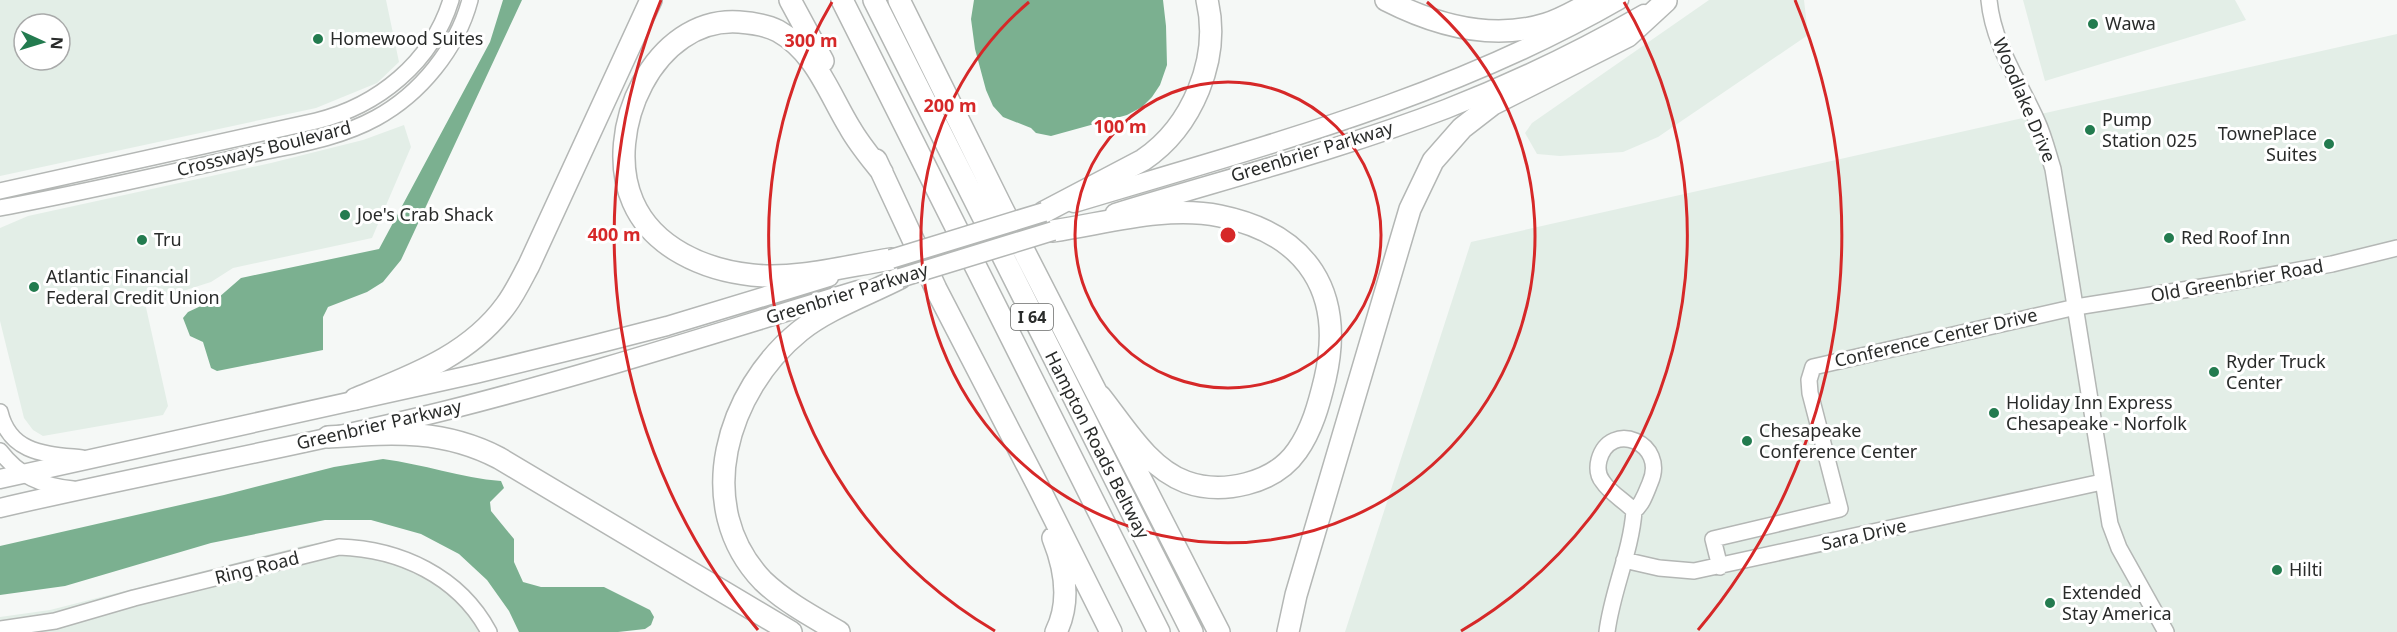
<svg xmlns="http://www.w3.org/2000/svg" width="2397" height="632" font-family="'Noto Sans',sans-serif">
  <rect width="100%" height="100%" fill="#f5f8f6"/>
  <path fill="#e3eee7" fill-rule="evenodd" d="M0,0H386L399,62L377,83L316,108L0,176ZM24,24H60V60H24Z
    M1709,0H1804L1808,35L1658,137L1623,152L1560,156L1537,154L1525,133L1532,123Z
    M2023,0H2235L2246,20L2045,81Z
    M2397,34V632H1345L1471,242Z
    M404,125L411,147L372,238L233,268L211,282L145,303L168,406L163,415L43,436L33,430L24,418L0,321V228L28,216L271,163L363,140Z
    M339,540L360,541L398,549L418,556L454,577L474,596L498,632H0V617L50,610L306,545Z"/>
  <path fill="#7bb090" d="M503,0H522L401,260L383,282L367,292L328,307L323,317V350L217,371L211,368L203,342L190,336L183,318L188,312L218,298L241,278L379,249L490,42Z
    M974,0H1163L1166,26L1167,65L1160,85L1152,97L1142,107L1127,115L1051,136L1036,133L1031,128L1003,117L993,106L986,90L975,49L971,19Z
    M383,459C423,464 461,478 501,481L504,488L490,502L491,511L514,539V562L523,582L541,587H604L650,610L654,617L651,625L645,629L618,632H519L509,611L487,580L459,554L421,534L371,520H325L211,543L65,586L0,595V546L224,495L334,467Z"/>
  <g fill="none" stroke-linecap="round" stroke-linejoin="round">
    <defs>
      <path id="minor" d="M1989,0C1993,44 2019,81 2037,121C2044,136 2048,153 2053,169L2110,524L2119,548L2166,632
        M0,191L316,121C378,106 432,62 451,0
        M0,208C81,193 160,175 240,157C286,146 334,141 376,118C420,94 457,49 470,0
        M0,412C10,454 46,454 82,458
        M0,451C19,476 42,486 73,489
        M1624,560L1659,568L1694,571L2102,482
        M1720,567L1713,539L1840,509L1810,393L1809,380L1813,367L2076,307L2233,282L2332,264L2397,248
        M0,629L55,621L134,598L339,547C400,549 459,576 489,632
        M1607,632C1612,591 1631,552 1634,511C1642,505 1646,493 1650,483C1668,443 1610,419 1599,460C1597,468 1598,476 1603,482C1610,493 1625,501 1634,511"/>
      <path id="major" d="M1074,203C1260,147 1449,98 1619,0
        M1115,213C1226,179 1339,150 1446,109C1515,82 1581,50 1644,14
        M0,479L475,374L589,346L667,326L829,277
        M0,508C149,473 300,447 448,410C587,375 722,331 858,290"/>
      <path id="highway" d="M790,0L823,61
        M842,0L1159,632
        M874,0L1192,632
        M899,0L1002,208L1219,632
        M1386,0C1435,25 1491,41 1546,24C1563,19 1580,8 1596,0
        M876,160L936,289L1038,486L1111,632
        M882,172C871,158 859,144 850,128C829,94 816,52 778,31C766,25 753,23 739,22C654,16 602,132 633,202C653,248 705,270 752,275C797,280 846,266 891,259
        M1044,212L1143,160C1192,127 1221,59 1207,0
        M1053,231C1107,223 1166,205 1220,216C1308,234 1345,293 1325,379C1319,404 1312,430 1297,451C1274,484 1222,495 1186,482C1148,468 1124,426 1100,396
        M355,399C411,376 469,356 506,305C515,293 522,278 529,265L651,0
        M328,437C390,433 441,428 499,458L791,632
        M1053,538C1065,568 1071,602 1056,632
        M839,632C813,617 785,602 763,581C691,506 727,390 800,331C827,309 869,294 900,278
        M1288,632L1296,595L1410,209L1433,161L1462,128L1493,104L1628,36L1666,1"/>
    </defs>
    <use href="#minor" stroke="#b4b7b5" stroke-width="18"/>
    <use href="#major" stroke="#b4b7b5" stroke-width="21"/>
    <use href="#highway" stroke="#b4b7b5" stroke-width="24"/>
    <use href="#minor" stroke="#fff" stroke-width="15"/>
    <use href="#major" stroke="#fff" stroke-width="18"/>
    <use href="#highway" stroke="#fff" stroke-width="21"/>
    <defs>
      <path id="major-bridge" d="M891,259L1044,212
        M900,278L1053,231"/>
    </defs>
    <use href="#major-bridge" stroke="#b4b7b5" stroke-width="21" stroke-linecap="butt"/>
    <use href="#major-bridge" stroke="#fff" stroke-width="18"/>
  </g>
  <g fill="none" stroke="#d62828" stroke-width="3">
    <circle cx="1228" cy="235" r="153"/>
    <path d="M1427 2A307 307 0 1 1 1029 2"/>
    <path d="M995 631A460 460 0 0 1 832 2M1624 2A460 460 0 0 1 1461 631"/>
    <path d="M758 630A614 614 0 0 1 661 0M1795 0A614 614 0 0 1 1698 630"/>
  </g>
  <g fill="#237b4f" stroke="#fff" stroke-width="2">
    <circle cx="2093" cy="24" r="6"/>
    <circle cx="318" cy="39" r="6"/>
    <circle cx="2090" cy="130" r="6"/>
    <circle cx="2329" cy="144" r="6"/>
    <circle cx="345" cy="215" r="6"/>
    <circle cx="2169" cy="238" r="6"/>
    <circle cx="142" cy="240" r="6"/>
    <circle cx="34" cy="287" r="6"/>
    <circle cx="2214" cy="372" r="6"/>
    <circle cx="1994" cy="413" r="6"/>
    <circle cx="1747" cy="441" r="6"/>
    <circle cx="2277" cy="570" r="6"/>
    <circle cx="2050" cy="603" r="6"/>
  </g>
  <g text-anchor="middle" stroke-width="6" stroke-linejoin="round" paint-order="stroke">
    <rect fill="#fff" stroke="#696b6a" stroke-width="1.5" x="1011" y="304" width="42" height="26" rx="4.5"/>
    <g font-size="16" font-weight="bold" fill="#292b2a">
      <text x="1032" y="323">I 64</text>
    </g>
    <g font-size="18" fill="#292b2a" stroke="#fff" text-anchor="start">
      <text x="2105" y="30">Wawa</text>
      <text x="330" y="45">Homewood Suites</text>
      <text x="2102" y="126">Pump<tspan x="2102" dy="21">Station 025</tspan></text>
      <text x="2317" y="140" text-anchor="end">TownePlace<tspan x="2317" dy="21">Suites</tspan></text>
      <text x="357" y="221">Joe's Crab Shack</text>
      <text x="2181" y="244">Red Roof Inn</text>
      <text x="154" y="246">Tru</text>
      <text x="46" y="283">Atlantic Financial<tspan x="46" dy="21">Federal Credit Union</tspan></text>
      <text x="2226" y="368">Ryder Truck<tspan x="2226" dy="21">Center</tspan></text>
      <text x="2006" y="409">Holiday Inn Express<tspan x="2006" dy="21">Chesapeake - Norfolk</tspan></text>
      <text x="1759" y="437">Chesapeake<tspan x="1759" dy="21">Conference Center</tspan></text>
      <text x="2289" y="576">Hilti</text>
      <text x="2062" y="599">Extended<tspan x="2062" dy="21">Stay America</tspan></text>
    </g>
    <g font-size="18" fill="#292b2a" stroke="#fff">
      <text transform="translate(2024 100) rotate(67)" y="6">Woodlake Drive</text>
      <text transform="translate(264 149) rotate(-14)" y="6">Crossways Boulevard</text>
      <text transform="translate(1312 152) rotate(-17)" y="6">Greenbrier Parkway</text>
      <text transform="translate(2237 281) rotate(-10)" y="6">Old Greenbrier Road</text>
      <text transform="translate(847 294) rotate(-17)" y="6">Greenbrier Parkway</text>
      <text transform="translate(1936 338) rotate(-13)" y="6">Conference Center Drive</text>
      <text transform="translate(379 425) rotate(-13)" y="6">Greenbrier Parkway</text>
      <text transform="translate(1097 445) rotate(63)" y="6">Hampton Roads Beltway</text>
      <text transform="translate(1864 535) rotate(-13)" y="6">Sara Drive</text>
      <text transform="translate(257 568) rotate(-14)" y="6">Ring Road</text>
    </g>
  </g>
  <circle cx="1228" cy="235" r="9" fill="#d62828" stroke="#fff" stroke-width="3"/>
  <g font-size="18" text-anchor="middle" font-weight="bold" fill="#d62828" stroke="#fff" stroke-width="6" stroke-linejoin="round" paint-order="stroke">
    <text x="811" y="47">300 m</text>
    <text x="950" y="112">200 m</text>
    <text x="1120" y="133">100 m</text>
    <text x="614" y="241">400 m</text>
  </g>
  <g transform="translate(42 42) rotate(94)"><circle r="28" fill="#ffffff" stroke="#a9aaaa" stroke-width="1.5"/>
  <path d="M0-4.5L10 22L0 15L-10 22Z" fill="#237b4f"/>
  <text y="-9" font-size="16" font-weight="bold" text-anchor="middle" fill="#292b2a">N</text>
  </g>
</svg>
